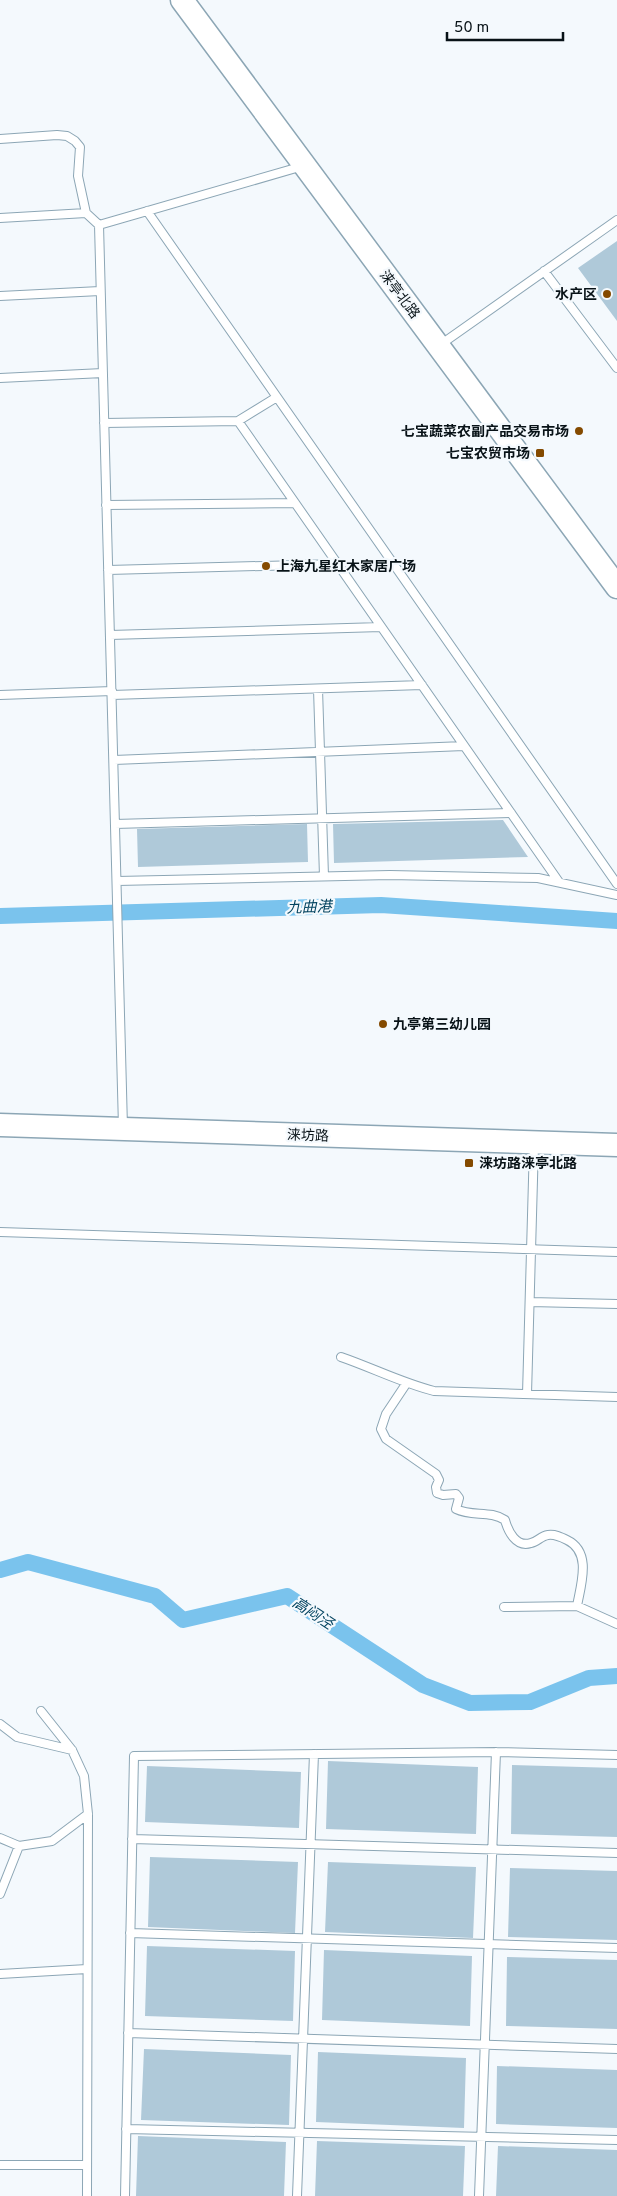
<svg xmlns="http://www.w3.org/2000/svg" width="617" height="2196" font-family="Overpass,'Noto Sans SC',sans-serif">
  <rect width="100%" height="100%" fill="#f4f9fd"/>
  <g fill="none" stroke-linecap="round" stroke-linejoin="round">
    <path stroke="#7ac3ed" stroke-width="16" d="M0,916L381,905L617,921
      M0,1570L28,1562L155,1596L183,1620L287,1596L423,1685L470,1703L530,1702L589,1678L617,1676"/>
  </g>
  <path fill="#afc9d9" d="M617,241V321L578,268Z
    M503,820L528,857L334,863L333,824Z
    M307,824L308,862L138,867L137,829Z
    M328,1761L478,1767L476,1834L326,1829Z
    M512,1765L617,1768V1837L511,1834Z
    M147,1766L301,1772L299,1828L145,1822Z
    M150,1857L298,1862L295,1933L148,1927Z
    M328,1862L476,1867L473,1938L325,1932Z
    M510,1868L617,1871V1940L508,1937Z
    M147,1946L295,1951L293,2021L145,2016Z
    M324,1950L472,1956L470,2026L322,2020Z
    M507,1957L617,1960V2029L506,2026Z
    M144,2049L291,2055L289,2125L141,2120Z
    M318,2052L466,2058L464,2128L316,2122Z
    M497,2066L617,2070V2128L496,2124Z
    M138,2136L286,2142L284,2196H136Z
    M317,2141L465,2146L463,2196H315Z
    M498,2146L617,2150V2196H496Z"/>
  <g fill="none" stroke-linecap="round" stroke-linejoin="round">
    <defs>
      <path id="lane" d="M0,139L57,135L67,136L75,141L80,147L78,176L86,213L99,225L123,1127
        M147,211L617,884
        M0,218L86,213
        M99,225L303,166
        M544,271L617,368
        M0,296L100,291
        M440,345L617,220
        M0,378L103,373
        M238,421L559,882
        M104,423L238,421L277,397
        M106,505L295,503
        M108,570L337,564
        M110,635L381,627
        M318,689L324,876
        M0,695L112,691
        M112,695L422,685
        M114,760L464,746
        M115,824L511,813
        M117,881L390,875L538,878L617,895
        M0,1232L617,1252
        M530,1302L617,1304
        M341,1357C373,1368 402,1383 434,1391L617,1397
        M406,1384L386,1414L381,1429L386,1439L436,1474L439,1480L436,1487L437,1493L443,1495L456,1494L459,1498L456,1509C472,1517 490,1510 505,1520C508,1531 516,1548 531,1543C537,1542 541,1536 548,1535C555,1534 561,1537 567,1540C592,1552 581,1584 577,1606
        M527,1394L534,1144
        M504,1607L577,1606L617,1624
        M41,1711L72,1750L84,1776L88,1814L87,2196
        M0,1724L17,1737L72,1750
        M0,1838L19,1846L52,1841L88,1814
        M132,1839L617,1853
        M0,1894L19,1846
        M130,1933L617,1948
        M0,1974L87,1969
        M128,2033L617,2049
        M126,2129L617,2140
        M0,2165H87
        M125,2196L134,1756L496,1752L617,1755
        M297,2196L314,1754
        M479,2196L496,1752"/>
      <path id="secondary" d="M182,0L617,587
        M0,1125L617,1145"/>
    </defs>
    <use href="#lane" stroke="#8ca6b5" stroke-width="10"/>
    <use href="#secondary" stroke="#8ca6b5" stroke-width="25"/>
    <use href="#lane" stroke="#fff" stroke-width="8"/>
    <use href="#secondary" stroke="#fff" stroke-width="22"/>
  </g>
  <g fill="#844a00" stroke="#f4f9fd" stroke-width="2">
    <circle cx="607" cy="294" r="5"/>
    <circle cx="579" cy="431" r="5"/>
    <rect x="535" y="448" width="10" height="10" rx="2.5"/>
    <circle cx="266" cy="566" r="5"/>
    <circle cx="383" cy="1024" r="5"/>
    <rect x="464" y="1158" width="10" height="10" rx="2.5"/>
  </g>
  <g text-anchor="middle" stroke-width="4.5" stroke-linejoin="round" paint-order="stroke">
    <g font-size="14" fill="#081217" stroke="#f4f9fd">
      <text transform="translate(400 294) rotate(53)" y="5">涞亭北路</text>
      <text transform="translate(308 1135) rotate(2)" y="5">涞坊路</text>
    </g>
    <g font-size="14" font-weight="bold" fill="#081217" stroke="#f4f9fd" text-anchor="end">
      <text x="597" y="299">水产区</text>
      <text x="569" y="436">七宝蔬菜农副产品交易市场</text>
      <text x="530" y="458">七宝农贸市场</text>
      <text x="276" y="571" text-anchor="start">上海九星红木家居广场</text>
      <text x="393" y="1029" text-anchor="start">九亭第三幼儿园</text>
      <text x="479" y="1168" text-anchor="start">涞坊路涞亭北路</text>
    </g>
    <g font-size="15" font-style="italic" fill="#044460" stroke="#f4f9fd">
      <text transform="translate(309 907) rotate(-2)" y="5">九曲港</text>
      <text transform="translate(313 1613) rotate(33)" y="5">高闷泾</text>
    </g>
  </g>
  <path d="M447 32v8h116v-8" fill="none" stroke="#081217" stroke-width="2.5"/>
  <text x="454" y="32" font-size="15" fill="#081217" stroke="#f4f9fd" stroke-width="4" paint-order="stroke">50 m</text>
</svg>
